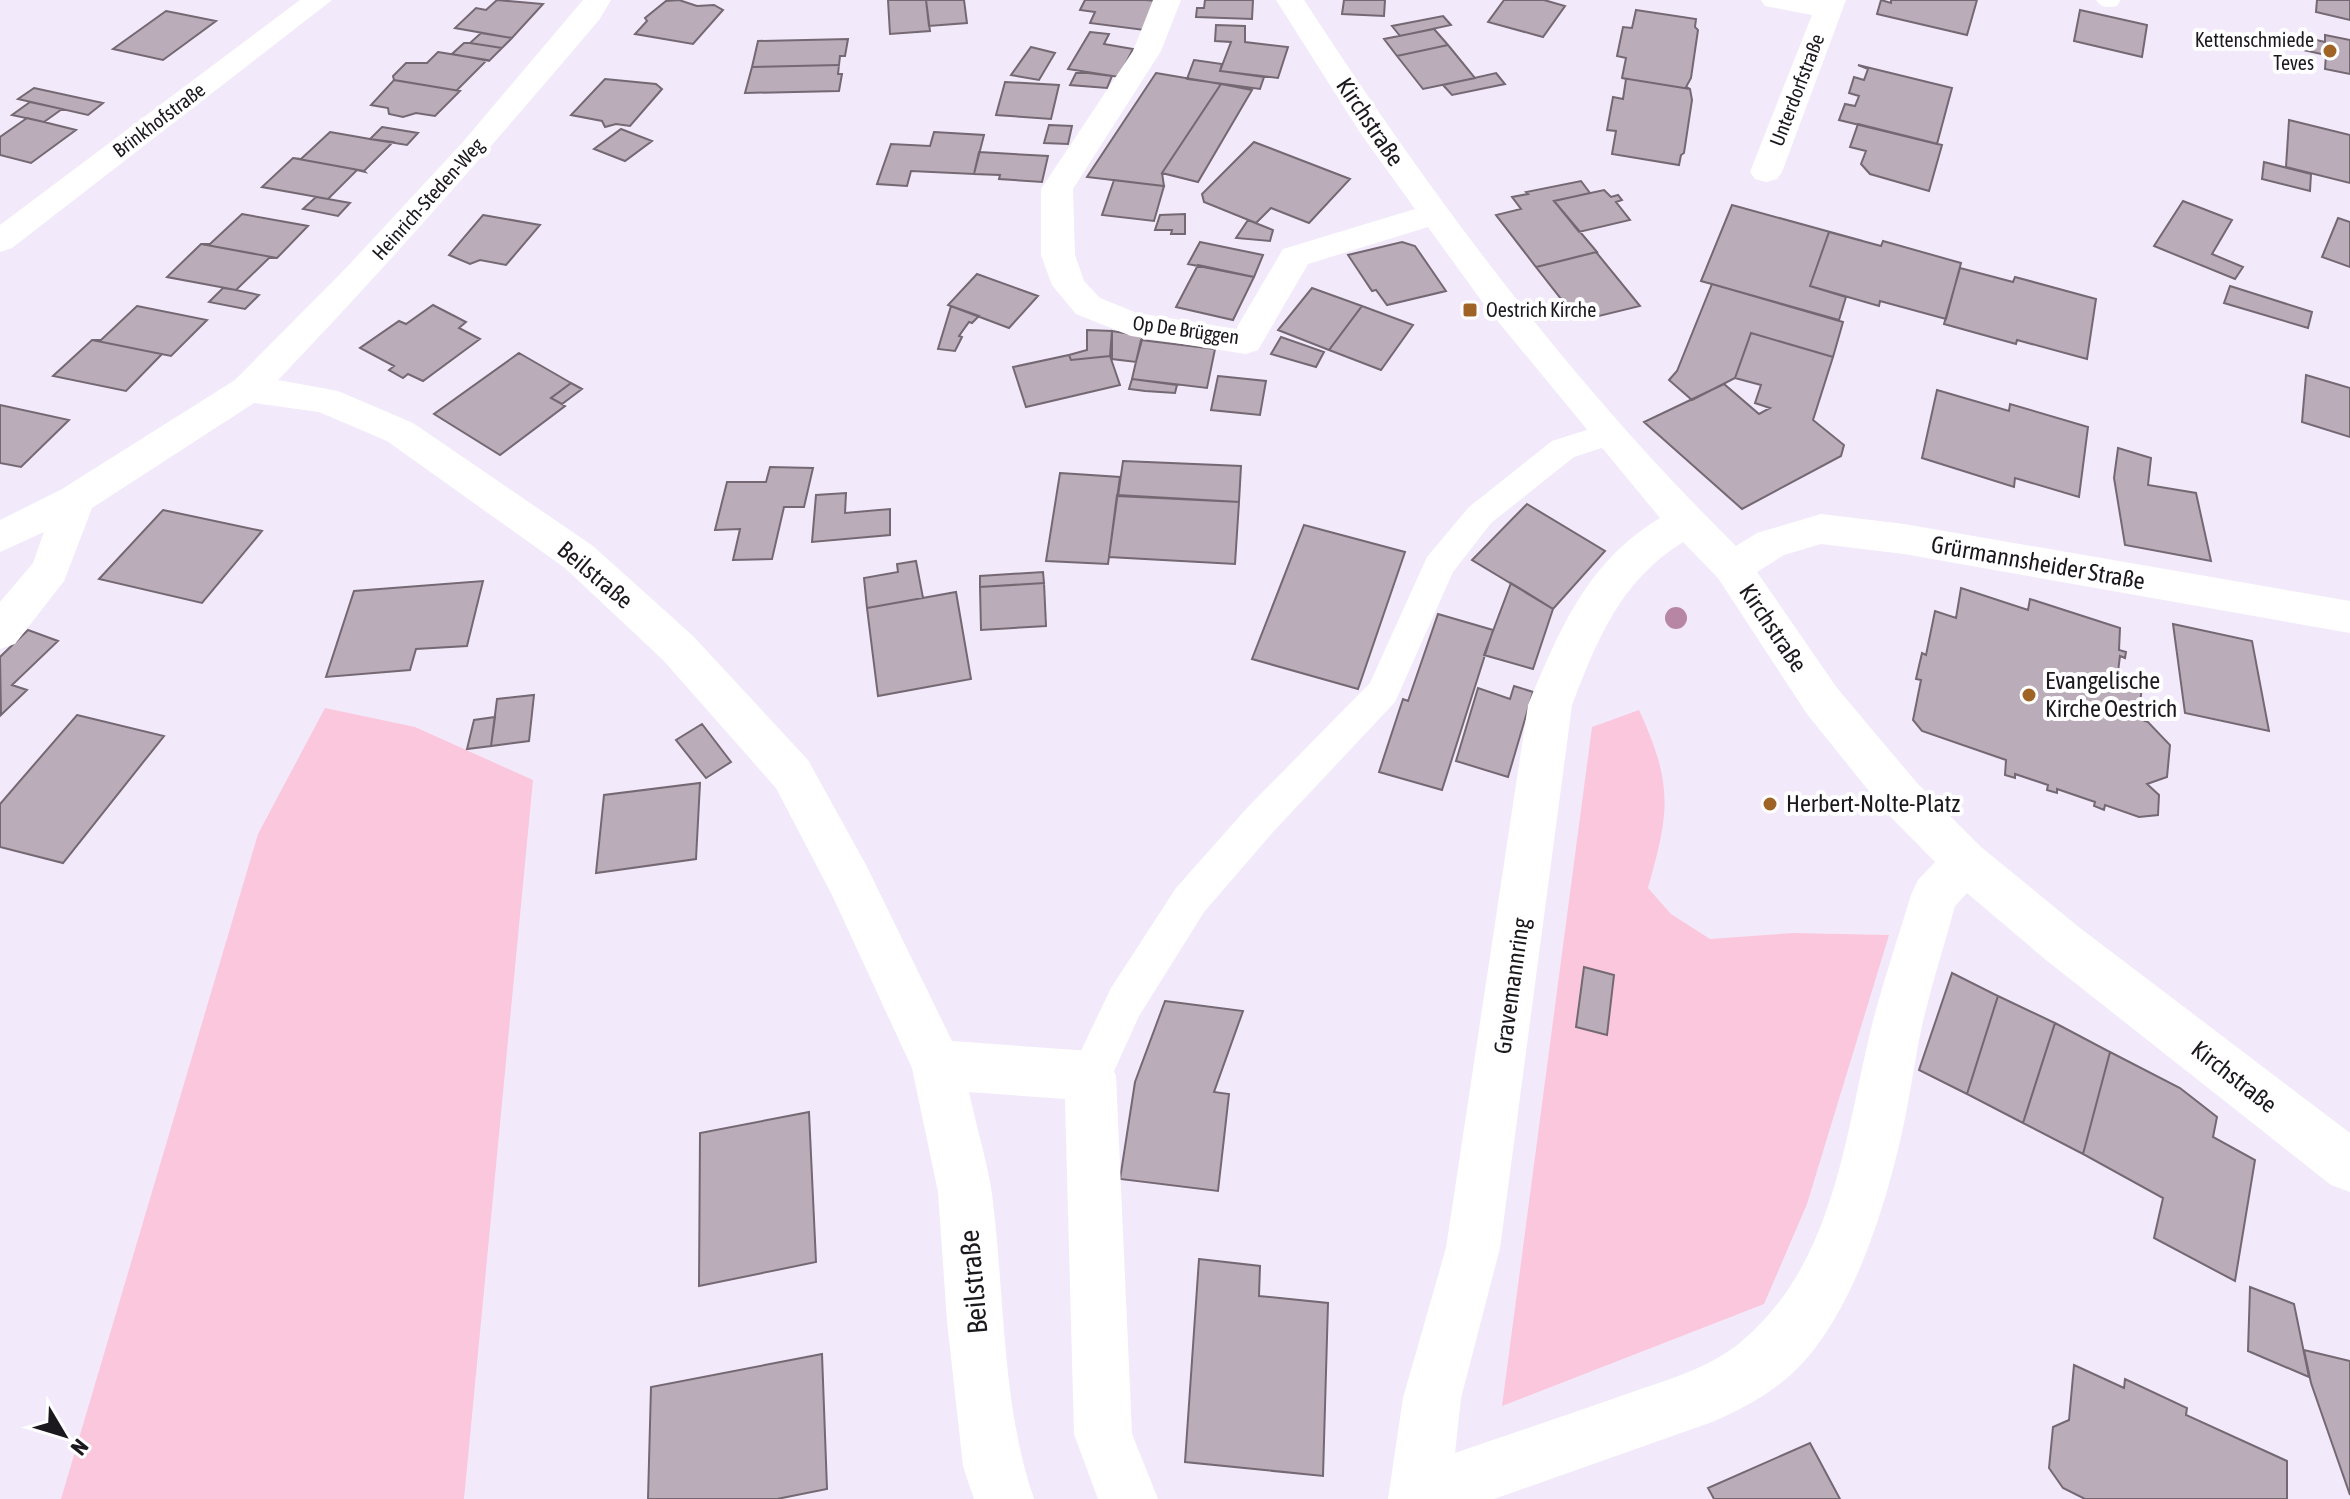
<svg xmlns="http://www.w3.org/2000/svg" width="2350" height="1499" font-family="'Asap Condensed',sans-serif">
  <rect width="100%" height="100%" fill="#f2eafb"/>
  <path fill="#fbc7dc" d="M325,708L415,727L533,780L464,1499H61L258,834Z
    M1639,710C1673,784 1670,811 1648,888L1671,914L1710,939L1792,933L1889,935L1807,1204L1764,1304L1502,1406L1592,727Z"/>
  <path fill="#baacb8" stroke="#746873" stroke-width="2" d="M497,0L543,4L512,38L455,28L476,8L486,10Z
    M679,0L697,6L714,5L723,10L693,44L635,34L647,21L645,18L666,1Z
    M888,0H926L930,31L890,34Z
    M926,0H964L967,23L929,26Z
    M1085,0H1146L1157,1L1144,30L1090,23L1095,12L1080,10Z
    M1205,0H1253L1252,19L1196,17L1197,8H1204Z
    M1344,0H1385L1384,16L1342,14Z
    M1504,0H1544L1565,6L1543,37L1488,22Z
    M1881,0L1891,3V0H1977L1967,35L1877,14Z
    M2317,0H2350V20L2316,12Z
    M1636,10L1696,19L1695,27L1698,30L1691,78L1686,87L1690,89L1622,78L1626,58L1617,56L1623,27L1632,28Z
    M2080,10L2147,25L2142,57L2074,41Z
    M166,11L216,21L163,60L113,49Z
    M1443,16L1451,25L1400,36L1392,26Z
    M1216,25L1245,26V42L1288,47L1278,78L1220,71L1231,42L1215,41Z
    M1434,29L1448,45L1397,56L1384,39Z
    M1090,32L1109,34L1104,44L1133,49L1119,77L1068,69Z
    M481,33L512,38L502,48L470,43Z
    M2294,35L2325,42V35L2350,40V74L2325,69L2326,55L2294,48Z
    M848,39L845,56H840L839,65L752,67L758,41Z
    M464,43H470L502,48L489,61L452,54Z
    M1448,45L1475,78L1423,89L1397,56Z
    M1031,47L1055,53L1039,80L1011,75Z
    M438,52L487,60L457,90L460,91L394,80L393,76L406,63H427Z
    M1194,60L1222,64L1220,71L1264,77L1260,89L1187,79Z
    M839,65L838,74H842L839,91L745,93L752,67Z
    M1858,65L1952,88L1937,144L1839,120L1845,104L1855,106L1859,96L1849,93L1854,77L1864,80L1868,69Z
    M1076,73H1088L1112,76L1107,88L1070,85Z
    M1156,73L1221,84L1162,173L1164,186L1087,177Z
    M1496,73L1505,84L1452,95L1443,85Z
    M1622,78L1690,89L1692,100L1684,153L1681,155L1679,165L1612,154L1616,131L1607,130L1613,97L1623,99L1626,79Z
    M605,79L656,84L662,89L630,126L616,124L605,127L602,121L571,115Z
    M394,80L460,91L435,116L416,113L403,117L389,114L388,108L371,105Z
    M1005,82L1059,85L1051,119L996,115Z
    M1221,84L1252,90L1198,182L1162,173Z
    M34,88L103,103L88,115L18,99Z
    M30,102L62,109L44,122L12,115Z
    M27,118L44,122L76,130L31,163L0,155V137Z
    M2289,120L2350,135V183L2286,167Z
    M1858,124L1942,145L1929,191L1870,174L1861,164L1866,151L1850,147Z
    M1049,125L1072,126L1068,144L1044,143Z
    M382,127L418,133L407,145L370,139Z
    M621,129L652,141L625,161L594,149Z
    M330,132L370,139L393,142L364,171L293,158L301,159Z
    M934,132L984,135L974,174L911,171L907,186L877,184L891,144L930,146Z
    M1254,142L1350,179L1309,223L1271,208L1256,223L1204,202L1202,194Z
    M979,152L1048,156L1042,182L999,179L1000,175L974,174Z
    M293,158L364,171L365,172L357,170L328,199L262,187Z
    M2264,162L2311,174L2310,191L2262,179Z
    M1114,180L1164,186L1154,221L1102,215Z
    M1581,181L1590,193L1554,201L1597,252L1536,267L1496,215L1521,209L1512,197L1528,194L1526,192Z
    M1604,190L1611,197L1618,195L1622,200L1616,202L1630,220L1579,232L1554,201Z
    M316,197L328,199L350,203L338,216L303,209Z
    M2183,201L2232,220L2212,254L2243,267L2235,279L2154,246Z
    M1732,205L1863,241L1829,232L1810,286L1846,297L1839,320L1701,281Z
    M242,214L308,226L277,258L201,244H210Z
    M1185,214V234H1171L1172,230H1155L1160,215Z
    M483,215L540,225L506,265L480,260L470,264L449,255Z
    M2338,218L2350,222V267L2322,257Z
    M1248,220L1273,230L1270,241L1236,238Z
    M1829,232L1881,246L1883,241L1961,263L1946,319L1880,301L1879,306L1810,286Z
    M1200,242L1263,255L1254,277L1188,264Z
    M1402,242L1415,246L1446,291L1387,305L1376,290L1372,291L1348,255Z
    M201,244L277,258H269L236,290L167,277Z
    M1596,252L1640,306L1595,317L1585,305L1569,309L1536,267Z
    M1198,265L1254,277L1233,320L1176,307Z
    M1960,268L2013,282L2015,277L2096,299L2087,359L2017,340L2016,344L1944,324Z
    M977,274L1038,296L1009,328L948,305Z
    M1712,284L1843,322L1833,357L1751,333L1735,378L1692,400L1669,380L1677,371Z
    M2230,286L2312,312L2308,328L2224,303Z
    M223,288L236,290L259,295L245,309L209,302Z
    M1312,288L1362,306L1329,350L1278,330Z
    M433,305L466,322L459,328L480,339L423,381L408,374L403,378L389,370L394,366L360,348L399,321L406,324Z
    M137,306L207,320L171,356L92,340H101Z
    M951,306L979,316L972,323L969,322L959,336L962,337L955,351L938,349Z
    M1362,306L1413,325L1381,370L1329,350Z
    M1087,330L1112,331L1110,356L1071,360L1069,355L1087,350Z
    M1112,331L1143,336L1136,362L1112,359Z
    M1751,333L1833,357L1813,420L1844,445L1841,456L1742,509L1644,422L1724,384L1759,414L1770,408L1755,403L1761,385L1735,378Z
    M1281,337L1324,352L1316,367L1271,354Z
    M92,340L162,354L126,391L53,376Z
    M1141,340L1215,349L1207,388L1132,379Z
    M519,353L571,383L551,398L565,406L500,455L434,414Z
    M1069,355L1071,360L1110,356L1120,385L1026,407L1013,367Z
    M2306,375L2350,388V437L2302,422Z
    M1218,376L1266,381L1260,415L1211,410Z
    M1132,379L1177,385L1175,393L1145,391L1129,389Z
    M571,383L582,389L562,404L551,398Z
    M1937,390L2009,411L2010,404L2088,427L2079,497L2015,478L2014,487L1922,458Z
    M0,405L69,420L21,467L0,463Z
    M2118,448L2151,458L2148,485L2196,493L2211,561L2125,545L2114,478Z
    M1123,461L1241,466L1239,502L1118,496Z
    M770,467L813,468L804,507H784L772,559L733,560L740,529L715,530L727,482H766Z
    M1060,473L1120,477L1108,564L1046,561Z
    M846,493L845,513L890,509V535L812,542L816,495Z
    M1117,495L1239,502L1235,564L1109,557Z
    M1527,504L1605,551L1553,609L1472,560Z
    M163,510L262,531L202,603L99,579Z
    M1304,525L1405,552L1358,689L1252,659Z
    M916,561L923,598L867,608L864,578L898,572L897,564Z
    M1043,572L1044,583L980,587V576Z
    M483,581L467,646L416,649L410,670L326,677L354,591Z
    M1044,583L1046,626L981,630L980,587Z
    M1511,583L1553,609L1533,669L1484,655Z
    M1961,588L2028,610L2030,599L2120,628L2119,650L2126,652L2125,658L2120,656L2118,672L2134,677L2142,686L2140,704L2124,705L2123,713L2148,722L2170,745L2167,777L2147,784L2159,795L2158,815L2139,817L2105,805L2104,810L2094,806L2095,802L2057,789V793L2047,790L2048,785L2015,774V778L2005,775L2006,760L1922,731L1913,720L1921,680L1916,679L1922,653L1926,655L1935,611L1956,618Z
    M956,592L971,679L878,696L867,608Z
    M1438,614L1493,630L1442,790L1379,772L1403,699L1408,701Z
    M2173,624L2252,641L2269,731L2185,713Z
    M28,630L58,641L12,685L27,690L1,715L0,657Z
    M1514,686L1533,692L1508,777L1456,761L1478,688L1510,699Z
    M534,695L529,741L491,746L497,699Z
    M77,715L164,736L63,863L0,847V804Z
    M495,717L491,746L467,749L474,720Z
    M702,724L731,762L706,778L676,740Z
    M700,783L696,859L596,873L604,795Z
    M1584,967L1614,975L1607,1035L1576,1027Z
    M1952,973L1998,996L1967,1094L1919,1070Z
    M1998,996L2055,1023L2023,1123L1967,1094Z
    M1165,1001L1243,1011L1214,1092L1229,1094L1218,1191L1120,1179L1135,1082Z
    M2055,1023L2110,1052L2083,1154L2023,1123Z
    M2110,1052L2180,1088L2217,1117L2213,1137L2255,1160L2235,1281L2154,1238L2163,1198L2083,1154Z
    M809,1112L816,1262L699,1286L700,1133Z
    M1199,1259L1260,1266L1259,1296L1328,1303L1323,1476L1185,1462Z
    M2250,1287L2294,1304L2309,1377L2248,1351Z
    M2304,1350L2350,1361V1495L2311,1383Z
    M822,1354L827,1489L777,1499H648L651,1387Z
    M2074,1365L2124,1388L2125,1379L2187,1408L2186,1415L2287,1461V1499H2085L2063,1488L2049,1468L2053,1427L2069,1420Z
    M1810,1443L1840,1499H1714L1708,1488Z"/>
  <g fill="none" stroke-linecap="round" stroke-linejoin="round">
    <path fill="#fff" fill-rule="evenodd" d="M2096,0H2120V1L2117,6C2108,8 2101,8 2096,0Z
      M1609,423L1620,426L1624,434L1620,442L1574,457L1491,523L1453,572L1395,702L1273,832L1204,912L1139,1016L1105,1091L1090,1097L1075,1091L1069,1076L1111,988L1176,888L1247,808L1370,683L1427,557L1469,507L1552,441Z"/>
    <path fill="#fff" fill-rule="evenodd" d="M300,0H332L12,248L0,252V225Z
      M583,0H611L599,20C495,143 389,264 278,380L338,391L413,423L593,546L693,636L808,760L866,865L952,1041L1090,1051L1108,1058L1116,1076L1132,1434L1158,1499H1098L1074,1434L1065,1099L969,1092C976,1126 987,1160 992,1194C1005,1294 1001,1404 1034,1499H974L963,1466L947,1321L938,1192L912,1068L832,895L776,788L663,660L565,568L387,441L319,412L254,403L92,508L64,581L15,644L0,649V602L33,563L44,532L0,552V520L62,489L235,380L347,267L462,143Z
      M1153,0H1181L1161,51L1073,189L1075,255L1084,281L1100,298L1137,313L1236,329L1283,249L1415,209L1361,134L1276,0H1304C1430,194 1570,383 1736,546L1757,533L1821,514L1904,524L2350,601V633L1904,554L1821,544L1784,555L1757,572L1837,688L1917,783L1981,847L2080,928L2350,1133V1192L2331,1185L2046,960L1967,893L1955,906C1945,943 1933,980 1924,1017C1916,1050 1912,1085 1905,1118C1888,1201 1850,1330 1781,1383C1760,1399 1736,1412 1712,1422L1494,1499H1388L1403,1398L1446,1248L1528,705C1560,629 1587,562 1660,518L1486,307L1428,227L1308,264L1258,350L1246,354L1131,336L1076,314L1052,285L1041,255V189L1133,51ZM1683,542L1718,578L1807,714L1885,811L1935,862L1918,880L1911,895C1899,935 1885,976 1874,1017C1845,1129 1838,1260 1742,1341C1708,1370 1662,1381 1621,1396C1566,1415 1511,1434 1455,1453L1461,1398L1500,1248L1572,705C1597,640 1620,581 1683,542Z
      M1761,0H1846L1782,172L1777,179L1766,182L1755,179L1750,172L1812,15L1765,6Z"/>
  </g>
  <circle fill="#b786a4" cx="1676" cy="618" r="11"/>
  <g fill="#9f6326" stroke="#fff" stroke-width="3">
    <circle cx="2330" cy="51" r="8"/>
    <rect x="1462" y="302" width="16" height="16" rx="4"/>
    <circle cx="2029" cy="695" r="8"/>
    <circle cx="1770" cy="804" r="8"/>
  </g>
  <g text-anchor="middle" stroke-width="8" stroke-linejoin="round" paint-order="stroke">
    <g font-size="20" fill="#1b181e" stroke="#fff" text-anchor="end">
      <text x="2314" y="47">Kettenschmiede<tspan x="2314" dy="23">Teves</tspan></text>
      <text x="1486" y="317" text-anchor="start">Oestrich Kirche</text>
    </g>
    <g font-size="20" fill="#1b181e" stroke="#fff">
      <text transform="translate(1797 90) rotate(-69)" y="7">Unterdorfstraße</text>
      <text transform="translate(159 120) rotate(-37)" y="7">Brinkhofstraße</text>
      <text transform="translate(428 199) rotate(-48)" y="7">Heinrich-Steden-Weg</text>
      <text transform="translate(1186 330) rotate(8)" y="7">Op De Brüggen</text>
    </g>
    <g font-size="24" fill="#1b181e" stroke="#fff">
      <text transform="translate(1370 122) rotate(56)" y="8">Kirchstraße</text>
      <text transform="translate(2038 563) rotate(10)" y="8">Grürmannsheider Straße</text>
      <text transform="translate(595 575) rotate(40)" y="8">Beilstraße</text>
      <text transform="translate(1773 628) rotate(56)" y="8">Kirchstraße</text>
      <text transform="translate(1512 986) rotate(-82)" y="8">Gravemannring</text>
      <text transform="translate(2234 1077) rotate(38)" y="8">Kirchstraße</text>
    </g>
    <g font-size="24" fill="#1b181e" stroke="#fff" text-anchor="start">
      <text x="2045" y="689">Evangelische<tspan x="2045" dy="28">Kirche Oestrich</tspan></text>
      <text x="1786" y="812">Herbert-Nolte-Platz</text>
    </g>
    <g font-size="28" fill="#1b181e" stroke="#fff">
      <text transform="translate(973 1282) rotate(-95)" y="10">Beilstraße</text>
    </g>
  </g>
  <g transform="translate(64 1435) rotate(128)" stroke="#ffffff" stroke-width="6" paint-order="stroke">
  <path d="M0-6L14 30L0 20L-14 30Z" fill="#1b181e"/>
  <text y="-12" font-size="22" font-weight="bold" text-anchor="middle" fill="#1b181e">N</text>
  </g>
</svg>
